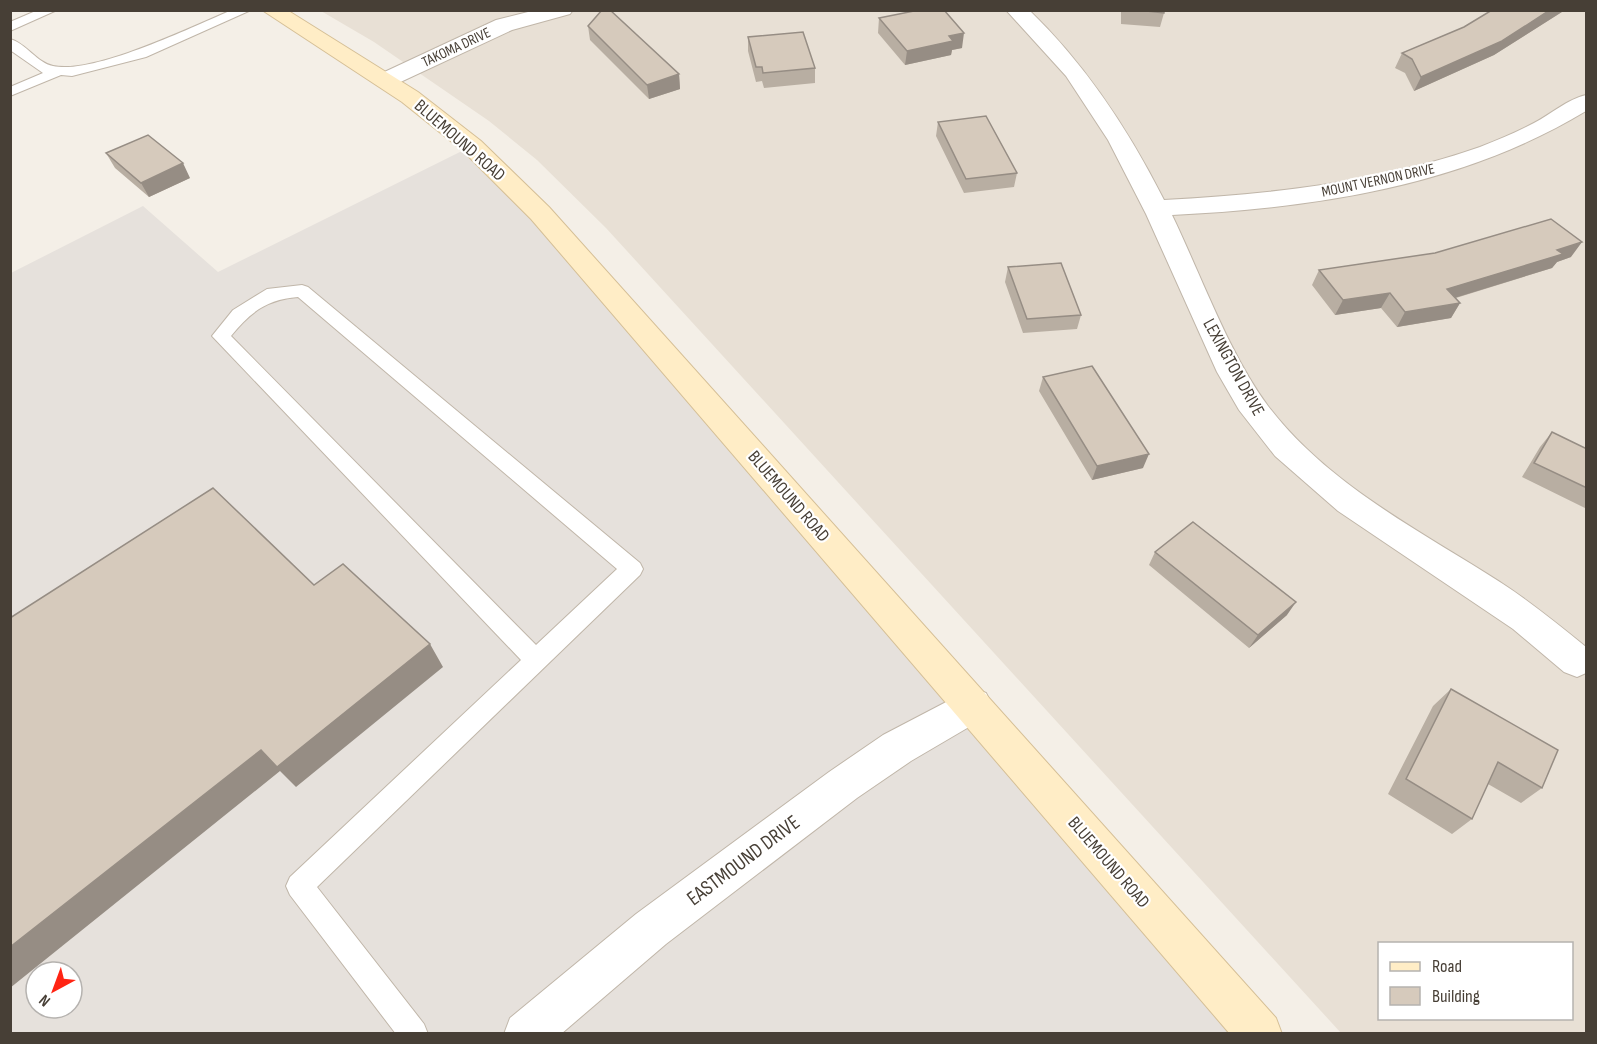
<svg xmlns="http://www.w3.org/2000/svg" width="1597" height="1044" font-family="'Sofia Sans Condensed',sans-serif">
  <rect width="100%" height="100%" fill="#f4efe7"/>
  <path fill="#e8e0d5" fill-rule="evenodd" d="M321,11H1586V1033H1341L606,228L537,160L489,121L374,42ZM1380,944H1572V1018H1380Z"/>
  <path fill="#e6e1dc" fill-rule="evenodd" d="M472,146L1259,1034H11V273L143,206L218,272ZM36,972H72V1008H36Z"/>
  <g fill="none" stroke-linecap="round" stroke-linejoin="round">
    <defs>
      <path id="lane" d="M38,10H57L10,31V22Z
        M232,10H251L146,57L72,76L61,75L10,96V87L43,73L10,50V39C26,43 37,63 53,66C93,75 192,27 232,10Z
        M302,285L308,287L640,563L643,569L640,575L317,887L424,1024L428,1034H396L290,895L286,886L290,877L521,660L212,336L233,310L267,289ZM298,297L617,569L536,645L231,336C250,312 268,299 298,297Z"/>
      <path id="street" d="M536,10H573L570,14L512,30L394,85H378L375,80L378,75L496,20Z
        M1006,10H1029C1086,65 1128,129 1164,200C1271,194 1378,183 1480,147C1498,140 1517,132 1534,123C1551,114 1568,99 1586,95V111C1462,186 1316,208 1172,215C1201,275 1229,354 1268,406C1329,486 1421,531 1503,584C1532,603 1559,625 1586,647V673L1577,677L1564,672L1513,629L1338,511L1275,456L1239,410L1217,372L1146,214L1108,140L1066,76Z
        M973,688L986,693L992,705L986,717L911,761L857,798L666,944L561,1034H504L510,1018L636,914L829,772L883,735Z"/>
      <path id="secondary" d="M262,10H287L418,92L481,141L549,207L1276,1018L1282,1034H1230L531,219L463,151L402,102Z"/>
    </defs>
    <use href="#lane" stroke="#c0b6a9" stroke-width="2"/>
    <use href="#street" stroke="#c0b6a9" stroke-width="2"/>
    <use href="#secondary" stroke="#d5bf96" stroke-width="2"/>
    <use href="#lane" fill="#fff" fill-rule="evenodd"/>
    <use href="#street" fill="#fff" fill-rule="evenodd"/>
    <use href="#secondary" fill="#ffedc6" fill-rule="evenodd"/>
  </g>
  <path fill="#b8aea2" d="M1121,10H1164V13L1160,27L1121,24Z
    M1492,10H1565L1494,55L1414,91L1405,73L1395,68L1402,53L1464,27Z
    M879,18L962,48L952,50L951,55L905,65L878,33Z
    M588,26L679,74L680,89L649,99L590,40Z
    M748,37L815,68V83L764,88L762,81L756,82L748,51Z
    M938,122L1017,173L1014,187L964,193L936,136Z
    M106,153L190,178L149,197L115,168Z
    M1571,257L1557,262L1552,268L1456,298L1460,303L1451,318L1397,327L1381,308L1335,315L1312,285L1319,270Z
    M1008,267L1081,315L1077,329L1023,333L1005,282Z
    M1043,377L1143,468L1092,480L1039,391Z
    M1552,432L1587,449V509L1522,477L1540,447Z
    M1155,552L1287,615L1249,648L1149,565Z
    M1451,689L1542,788L1521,803L1488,784L1472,819L1452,834L1388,794L1433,706Z"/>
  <path fill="#968d84" d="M1550,10H1565L1494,55L1414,91L1421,77Z
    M964,33L962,48L952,50L951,55L905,65L907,51L949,36Z
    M679,74L680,89L649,99L647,85Z
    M183,163L190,178L149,197L141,183Z
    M1582,242L1571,257L1557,262L1552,268L1438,303L1447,289L1557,250Z
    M1390,293L1381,308L1335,315L1343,300Z
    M1460,303L1451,318L1397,327L1405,312Z
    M1149,454L1143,468L1092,480L1097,466Z
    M1296,602L1287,615L1249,648L1258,635Z
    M430,644L443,667L296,787L280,771L10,988V947L261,750Z"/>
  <path fill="#d6cabc" stroke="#968d84" stroke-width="1.5" d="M602,10H610L679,74L647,85L588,26Z
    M919,10H944L964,33L949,36L953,41L907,51L879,18Z
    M1137,10H1164V13Z
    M1492,10H1550L1502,41L1421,77L1412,59L1402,53L1464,27Z
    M803,32L815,68L763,73L762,67H756L748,37Z
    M986,116L1017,173L966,179L938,122Z
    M148,135L183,163L141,183L106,153Z
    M1551,219L1582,242L1557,250L1563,254L1447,289L1460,303L1405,312L1390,293L1343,300L1319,270L1435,253Z
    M1061,263L1081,315L1027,319L1008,267Z
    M1092,366L1149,454L1097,466L1043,377Z
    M1552,432L1587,449V488L1534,463Z
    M213,488L314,585L343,564L430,644L277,767L261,750L10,947V618Z
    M1193,522L1296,602L1258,635L1155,552Z
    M1451,689L1558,750L1542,788L1498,762L1472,819L1406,779Z"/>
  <g text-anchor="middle" stroke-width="4.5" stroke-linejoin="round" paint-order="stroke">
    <g font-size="15" fill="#473f36" stroke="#fff">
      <text transform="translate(456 47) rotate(-25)" y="5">TAKOMA DRIVE</text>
      <text transform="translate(1378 180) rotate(-12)" y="5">MOUNT VERNON DRIVE</text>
    </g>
    <g font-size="18" fill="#473f36" stroke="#fff">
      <text transform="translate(460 140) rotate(41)" y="6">BLUEMOUND ROAD</text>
      <text transform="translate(1234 367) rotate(61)" y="6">LEXINGTON DRIVE</text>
      <text transform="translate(789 496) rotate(49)" y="6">BLUEMOUND ROAD</text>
      <text transform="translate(1109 862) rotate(49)" y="6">BLUEMOUND ROAD</text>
    </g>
    <g font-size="21" fill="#473f36" stroke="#fff">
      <text transform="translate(743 860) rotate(-37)" y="7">EASTMOUND DRIVE</text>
    </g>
  </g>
  <rect width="1597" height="1044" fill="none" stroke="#473f36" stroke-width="24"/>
  <rect x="1378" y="942" width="195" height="78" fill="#ffffff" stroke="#b5b2af" stroke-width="1.5"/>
  <rect x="1390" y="962" width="30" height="9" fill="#ffedc6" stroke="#b5b2af" stroke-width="1.5"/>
  <text x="1432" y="972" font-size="18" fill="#473f36">Road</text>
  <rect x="1390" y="987" width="30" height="18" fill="#d6cabc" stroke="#b5b2af" stroke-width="1.5"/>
  <text x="1432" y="1002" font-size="18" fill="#473f36">Building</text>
  <g transform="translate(54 990) rotate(221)"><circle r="28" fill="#ffffff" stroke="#b5b2af" stroke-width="1.5"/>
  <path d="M0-4.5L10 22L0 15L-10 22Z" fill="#ff2413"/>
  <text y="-9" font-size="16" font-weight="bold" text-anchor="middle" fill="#473f36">N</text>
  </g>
</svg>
